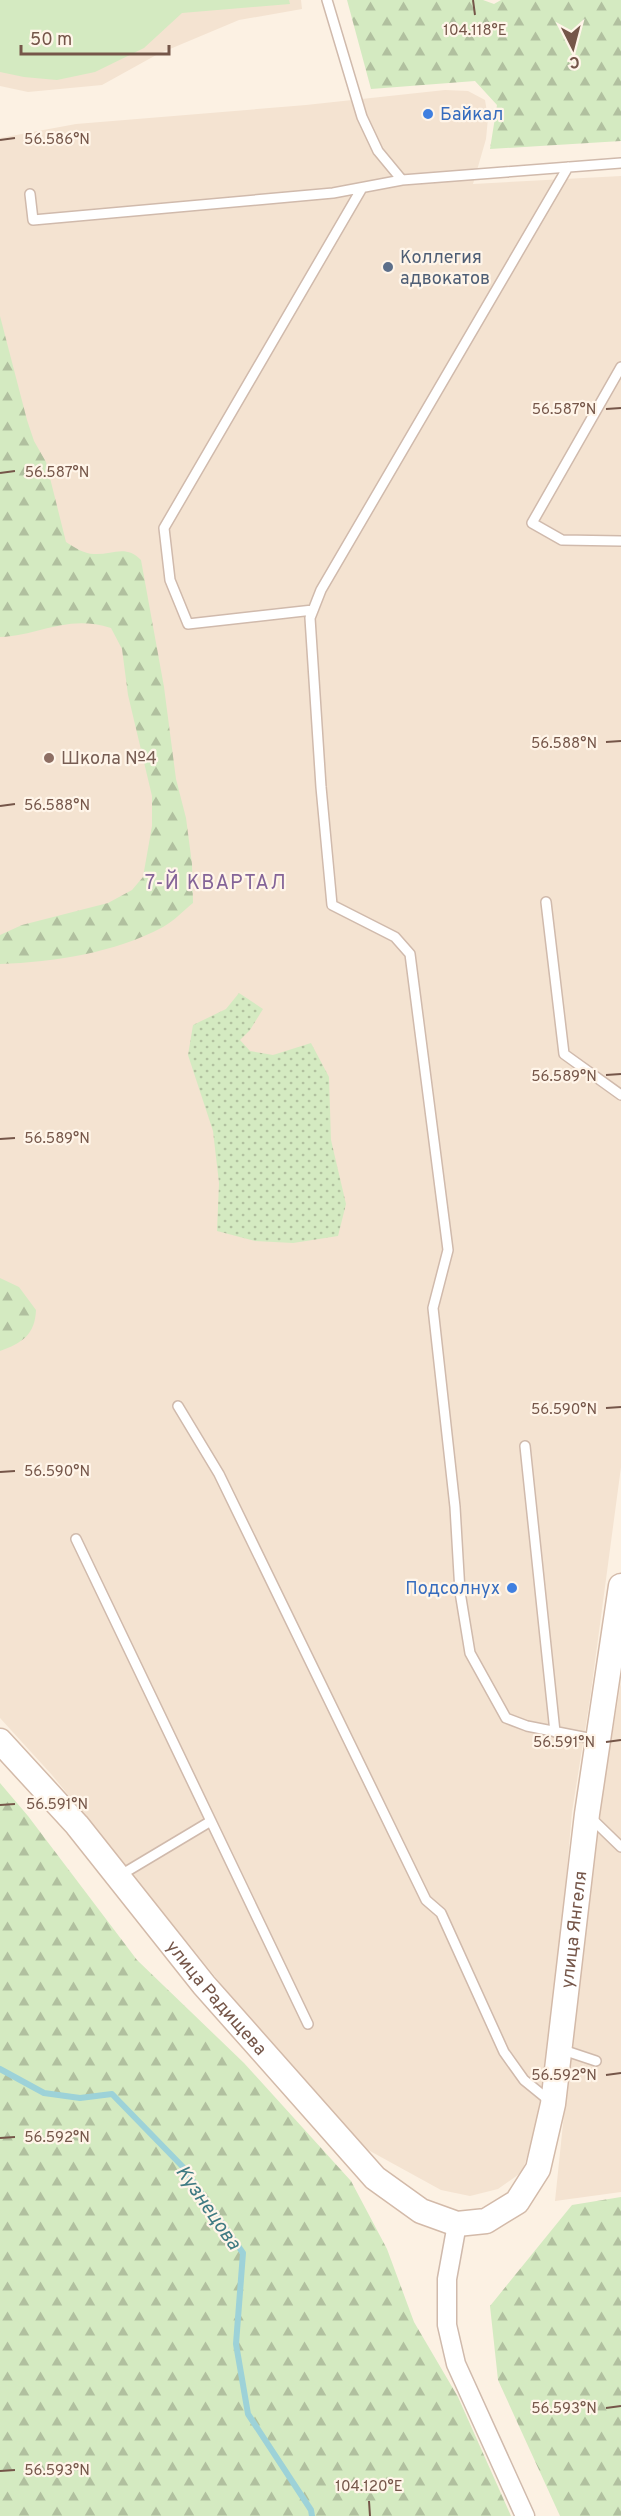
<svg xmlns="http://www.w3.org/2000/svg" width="621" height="2516" font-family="Overpass,sans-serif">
  <defs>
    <pattern id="grass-dots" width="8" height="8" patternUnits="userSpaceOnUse" patternTransform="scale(1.5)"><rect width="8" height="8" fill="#d4eac1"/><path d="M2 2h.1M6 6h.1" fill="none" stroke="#b1c09f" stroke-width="1.8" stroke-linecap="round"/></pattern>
    <pattern id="forest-firs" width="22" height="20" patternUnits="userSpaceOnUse" patternTransform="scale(1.5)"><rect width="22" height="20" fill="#d4eac1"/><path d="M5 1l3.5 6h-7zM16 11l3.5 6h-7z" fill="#b1c09f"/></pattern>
  </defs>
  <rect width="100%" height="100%" fill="#fcf1e3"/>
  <path fill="#f4e3d1" d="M0,0H301L302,9L239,20L158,54L102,85L28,92L0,86Z
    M445,90L468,91L485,100L488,118L486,139L473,184L621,176V1467L590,1699L572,1812L562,1928L541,2114L522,2172L498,2189L470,2196L441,2190L359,2145L243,2011L52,1775L0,1718V138L76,124L306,105Z
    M621,1681V2192L555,2201L588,1883Z"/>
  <path fill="url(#grass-dots)" d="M239,993L263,1009L250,1030L240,1040L250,1051L273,1055L311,1043L329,1077L331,1140L346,1204L338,1236L293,1243L255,1241L217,1231L219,1183L213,1131L188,1055L193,1025L226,1009Z"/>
  <path fill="url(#forest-firs)" d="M347,0H483L494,4L501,0H621V141L490,149L497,105L475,81L371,89Z
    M0,316L27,420L34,441L46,462L66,542C74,547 84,554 94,554C112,555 126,544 141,560L164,687L176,779L186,818L192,864L193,903C183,911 174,921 163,927C114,953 55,962 0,964V935L22,925L108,903L132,890L143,877L152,826V796L128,695L122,649L111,628C67,614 42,635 0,637Z
    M0,1278L19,1287L36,1310C35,1335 22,1343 0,1351Z
    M0,1783L28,1816L137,1960L244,2063L351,2181L387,2249L414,2322L458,2397L511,2516H0Z
    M621,2197V2516H560L498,2380L490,2306L572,2205Z"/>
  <path fill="#d4eac1" d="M0,0H289L290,4L182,13L144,48L95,72L57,80L24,77L0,72Z"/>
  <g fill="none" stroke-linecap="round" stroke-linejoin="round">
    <path stroke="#9dd2d8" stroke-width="6" d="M0,2069L44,2093L80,2098L112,2094L183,2167L243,2253L236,2344L248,2414L311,2510L312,2516"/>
    <defs>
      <path id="lane" d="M327,0L362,117L378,151L402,180
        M568,167L321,590L310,618L321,787L332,905L395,937L410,954L448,1250L433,1308L455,1507L460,1592L470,1653L506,1718L527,1726L598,1740
        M30,194L33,220L333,193L402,180L621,163
        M621,367L532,523L562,540L621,541
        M313,610L188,624L170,580L164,528L362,188
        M546,902L564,1054L621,1095
        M178,1406L219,1474L426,1900L441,1913L504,2052L524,2080L551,2102
        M525,1446L555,1732
        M76,1539L308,2024
        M589,1816L621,1847
        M119,1876L211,1821
        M560,2049L596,2061"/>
      <path id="street" d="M457,2224L447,2279V2325L456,2364L525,2516"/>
      <g id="secondary">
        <path id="s1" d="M0,1741L77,1825L204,1985L375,2178L421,2211L457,2224L486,2221L517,2202L538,2169L553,2104L587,1814L621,1586"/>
      </g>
    </defs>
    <use href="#lane" stroke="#d0baac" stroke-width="12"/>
    <use href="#street" stroke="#d0baac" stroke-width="21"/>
    <use href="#secondary" stroke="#d3baa9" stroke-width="27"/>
    <use href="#lane" stroke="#fff" stroke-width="9"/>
    <use href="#street" stroke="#fff" stroke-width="18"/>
    <use href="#secondary" stroke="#fff" stroke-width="24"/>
  </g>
  <path fill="none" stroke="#755649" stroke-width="2" d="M473,0L475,15M0,140L15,138M606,409L621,408M0,473L15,471M606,742L621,741M0,806L15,804M606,1075L621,1074M0,1139L15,1138M606,1408L621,1407M0,1472L15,1471M606,1742L621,1740M0,1805L15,1804M606,2075L621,2073M0,2138L15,2137M606,2408L621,2406M0,2471L15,2470M369,2501L370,2516"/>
  <g fill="#3f7fe0" stroke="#fff5e9" stroke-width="2">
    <circle cx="428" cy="114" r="6"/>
    <circle cx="512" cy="1588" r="6"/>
  </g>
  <circle fill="#5c6f8a" stroke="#fff5e9" stroke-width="2" cx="388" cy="267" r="6"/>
  <circle fill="#8d6e63" stroke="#fff5e9" stroke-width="2" cx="49" cy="758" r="6"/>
  <g text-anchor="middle" stroke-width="4.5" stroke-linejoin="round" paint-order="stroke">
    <g font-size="18" fill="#366cbe" stroke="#fff5e9" text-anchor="start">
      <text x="440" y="120">Байкал</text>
      <text x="500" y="1594" text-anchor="end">Подсолнух</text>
    </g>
    <g font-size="18" fill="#4e5e75" stroke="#fff5e9" text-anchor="start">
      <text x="400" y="263">Коллегия<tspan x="400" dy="21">адвокатов</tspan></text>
    </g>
    <g font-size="18" fill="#785e54" stroke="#fff5e9" text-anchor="start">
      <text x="61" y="764">Школа №4</text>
    </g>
    <g font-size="18" fill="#755649" stroke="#fff5e9">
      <text dy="6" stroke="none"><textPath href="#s1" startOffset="1018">улица Янгеля</textPath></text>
      <text dy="6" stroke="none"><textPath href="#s1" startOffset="336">улица Радищева</textPath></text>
    </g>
    <g font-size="20" letter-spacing="1.5" fill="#846498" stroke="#fff5e9">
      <text x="216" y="889">7-Й КВАРТАЛ</text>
    </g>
    <g font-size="20" font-style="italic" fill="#3f7a82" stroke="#fff5e9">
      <text transform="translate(209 2207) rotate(55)" y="7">Кузнецова</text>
    </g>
  </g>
  <g font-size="15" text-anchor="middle" fill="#755649" stroke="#fff5e9" stroke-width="4.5" stroke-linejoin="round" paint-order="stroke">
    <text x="475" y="35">104.118°E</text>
    <text x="57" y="144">56.586°N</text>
    <text x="564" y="414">56.587°N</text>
    <text x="57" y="477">56.587°N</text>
    <text x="564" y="748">56.588°N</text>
    <text x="57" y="810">56.588°N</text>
    <text x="564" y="1081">56.589°N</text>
    <text x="57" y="1143">56.589°N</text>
    <text x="564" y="1414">56.590°N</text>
    <text x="57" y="1476">56.590°N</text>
    <text x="564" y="1747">56.591°N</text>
    <text x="57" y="1809">56.591°N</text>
    <text x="564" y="2080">56.592°N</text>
    <text x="57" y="2142">56.592°N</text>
    <text x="564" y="2413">56.593°N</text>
    <text x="57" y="2475">56.593°N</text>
    <text x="369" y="2491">104.120°E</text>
  </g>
  <g transform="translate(573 48) rotate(174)" stroke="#fff5e9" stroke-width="4.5" paint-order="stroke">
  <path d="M0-4.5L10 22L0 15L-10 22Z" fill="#755649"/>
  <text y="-9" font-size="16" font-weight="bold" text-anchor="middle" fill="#755649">С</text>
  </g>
  <path d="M21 45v9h148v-9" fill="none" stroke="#755649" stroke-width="3"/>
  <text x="30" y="45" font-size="18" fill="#755649" stroke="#fff5e9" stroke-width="4.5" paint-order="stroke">50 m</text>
</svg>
